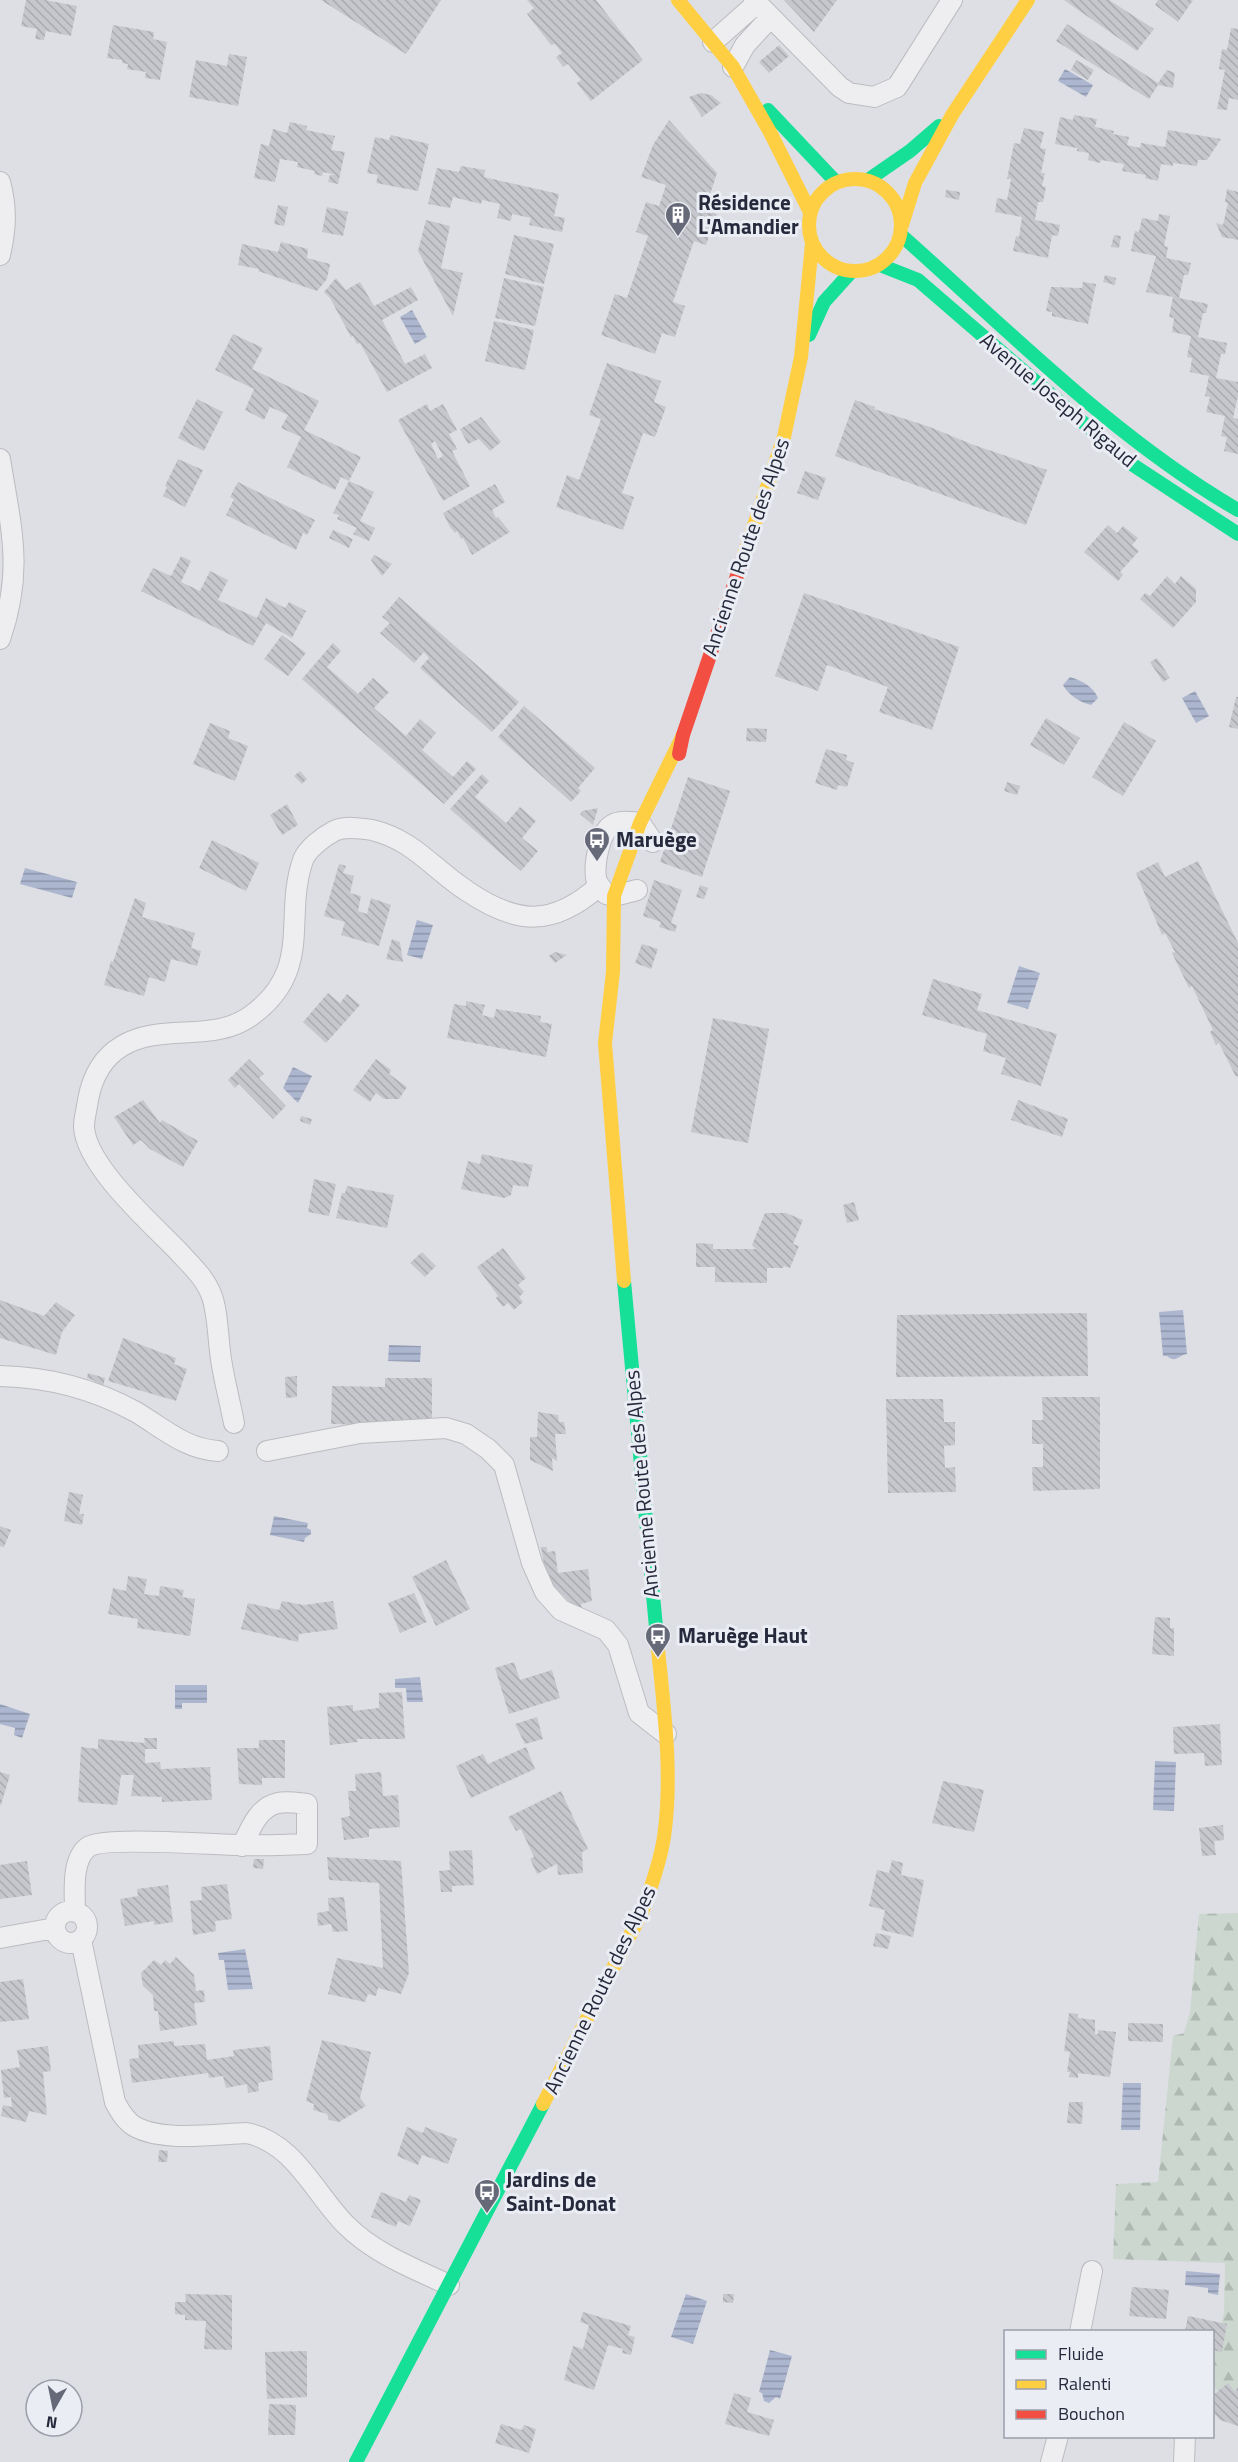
<svg xmlns="http://www.w3.org/2000/svg" width="1238" height="2462" font-family="'Titillium Web',sans-serif">
  <defs>
    <pattern id="forest-firs" width="22" height="20" patternUnits="userSpaceOnUse" patternTransform="scale(1.5)"><rect width="22" height="20" fill="#ccd7cf"/><path d="M5 1l3.5 6h-7zM16 11l3.5 6h-7z" fill="#afb9b3"/></pattern>
    <pattern id="water-rules" width="6" height="5" patternUnits="userSpaceOnUse" patternTransform="scale(1.5)"><rect width="6" height="5" fill="#acb6cf"/><path d="M0 2.5h6" fill="none" stroke="#8c94a9"/></pattern>
    <pattern id="building-back-hatch" width="6" height="6" patternUnits="userSpaceOnUse" patternTransform="scale(1.5)"><rect width="6" height="6" fill="#c6c7cc"/><path d="M-1 5l2 2M0 0l6 6M5-1l2 2" fill="none" stroke="#aaabb0"/></pattern>
  </defs>
  <rect width="100%" height="100%" fill="#dedfe4"/>
  <path fill="url(#forest-firs)" d="M1238,1913V2412L1213,2386V2358L1224,2313L1225,2263L1113,2259L1116,2184L1158,2182L1173,2036L1184,2033L1190,2012L1199,1914Z"/>
  <path fill="url(#water-rules)" d="M1065,69L1093,85L1086,97L1058,81Z
    M412,310L427,337L415,344L400,317Z
    M1070,677C1082,681 1093,686 1098,698L1091,705C1080,702 1069,696 1063,685Z
    M1195,691L1209,716L1196,723L1182,698Z
    M25,868L77,882L72,898L20,884Z
    M417,920L433,925L422,959L407,955Z
    M1019,966L1040,973L1028,1009L1007,1003Z
    M293,1067L312,1076L298,1103L283,1088Z
    M1183,1310L1187,1354C1178,1355 1176,1364 1167,1356H1163L1159,1312Z
    M389,1345L421,1346L420,1362L388,1361Z
    M274,1516L308,1523L307,1528L311,1530V1534L305,1538L304,1542L270,1535Z
    M420,1677L423,1702H407L406,1688H395V1679Z
    M175,1685H207V1703H182V1709H175Z
    M0,1704L30,1714L22,1738L14,1735L15,1728L0,1724Z
    M1155,1761L1176,1762L1174,1811L1153,1810Z
    M245,1949L253,1989L228,1990L224,1960H219L218,1953Z
    M1123,2083H1141L1140,2130H1121Z
    M1186,2271L1220,2274L1218,2295L1208,2293V2288L1185,2285Z
    M686,2294L707,2301L693,2344L671,2337Z
    M770,2350L792,2356L780,2399L776,2397L769,2403L764,2401L762,2393L759,2392Z"/>
  <path fill="url(#building-back-hatch)" fill-rule="evenodd" d="M26,0H45L77,6L71,36L46,31L44,40L35,39L37,29L21,26Z
    M321,0H441L406,54Z
    M527,0H596L643,60L591,101L577,83L581,80L568,64L563,67L556,57L562,53L555,44L551,45L527,14L534,8Z
    M784,0H837L814,32Z
    M1064,0H1109L1154,29L1137,51Z
    M1158,0H1193L1178,22L1155,5Z
    M1067,24L1158,83L1167,70L1175,73L1173,88L1158,85L1149,99L1056,41Z
    M113,25L154,32L153,39L167,42L160,80L145,78L146,72L127,69L128,64L122,63V60L107,58Z
    M1231,28L1238,29V100L1229,98L1227,110L1217,109L1225,70L1219,69L1222,49L1227,50Z
    M779,45L789,56L769,73L759,62Z
    M229,54L247,57L238,106L189,97L196,60L227,66Z
    M1076,60L1094,70L1088,80L1071,70Z
    M701,93L711,95L721,103L702,117L689,97Z
    M1074,115L1097,119L1095,127L1114,131L1113,134L1129,137L1127,145L1140,148L1141,143L1165,147L1168,130L1221,139L1207,160H1198L1197,166L1173,163V166L1161,164L1158,181L1145,178L1146,175L1122,171L1124,164L1101,160L1100,163L1088,160L1089,153L1077,151V148L1055,144L1060,117L1073,120Z
    M669,120L717,173L705,210L717,214L706,245L694,241L673,302L685,306L675,337L662,333L655,354L601,335L615,294L627,298L648,236L636,232L646,202L659,206L666,185L641,177L653,145Z
    M290,122L307,126L306,130L335,136L331,150L345,152L338,184L328,182L330,175H336L323,172L322,176L314,174L315,171L297,167L298,162L280,159L275,182L254,178L261,144L269,146L273,129L287,133Z
    M1024,128L1044,132L1040,148L1046,149L1041,173H1045L1042,186L1046,187L1043,202H1038L1035,220L1060,225L1058,236L1052,235L1048,258L1013,251L1016,236L1019,237L1022,217L995,212L997,198L1007,200L1011,179H1007L1014,143L1020,144Z
    M391,135L429,144L418,191L376,183L378,175L367,173L375,137L389,140Z
    M461,166L485,170L484,177L559,194L554,216L565,218L562,232L529,225L531,218L512,214L511,221L497,218L500,204L482,200L481,204L453,197L450,208L428,204L437,168L459,172Z
    M1227,189L1238,192V240L1222,237L1216,223L1223,225L1228,203L1225,202Z
    M946,190L960,192L959,200L945,197Z
    M278,205L288,207L284,226L274,224Z
    M327,207L348,212L343,236L322,232Z
    M1159,214L1170,216L1164,246L1168,247L1166,258L1191,263L1188,275H1184L1179,298L1208,304L1206,313H1203L1198,337L1227,343L1225,354H1221L1216,378L1238,382V396L1233,418L1238,419V454L1224,451L1227,437L1221,436L1225,416L1206,412L1210,397L1205,396L1209,376L1190,372L1192,358L1187,357L1191,336L1172,332L1174,318L1169,317L1173,297L1146,292L1156,256L1131,251L1135,231L1139,232L1142,218L1158,221Z
    M426,220L450,226L441,268L463,273L453,316L418,251Z
    M514,235L554,244L544,284L505,274Z
    M1114,235L1121,236L1119,248L1111,247Z
    M281,242L308,249L307,258L330,264L327,279L317,291L258,271L259,269L238,265L242,244L278,252Z
    M1105,275L1116,278L1115,285L1103,282Z
    M336,278L346,290L360,282L374,306L411,287L418,300L382,320L405,364L425,354L432,368L387,392L360,343L357,344L353,336L351,337L330,298L324,292Z
    M504,278L544,287L535,326L495,318Z
    M1083,282L1096,284L1088,324L1052,316V312L1046,311L1051,287L1082,288Z
    M494,321L534,330L525,370L485,361Z
    M233,334L263,348L252,369L319,401L304,430L361,457L349,481L374,492L360,521L375,528L369,541L353,534L357,528L337,519L339,515L333,513L349,481L341,477L335,490L287,467L301,437L281,428L288,415L270,407L264,420L245,410L254,389L215,370Z
    M607,363L661,381L654,402L666,407L655,437L643,433L622,493L634,497L623,530L556,507L567,475L579,480L601,419L589,415Z
    M197,399L223,412L204,451L178,438Z
    M855,400L875,407L874,409L930,427L971,444L1047,470L1026,525L835,456Z
    M427,404L430,411L443,404L457,430L449,434L457,449L452,451L470,486L443,501L398,420ZM435,441L443,456L438,459L431,444Z
    M481,417L501,442L490,451L479,439L468,444L460,429Z
    M178,459L203,470L185,507L163,496L167,487L165,486Z
    M805,471L826,478L818,500L797,493Z
    M238,482L315,520L307,535L303,533L296,550L226,515L234,499L230,497Z
    M495,484L505,502L492,510L496,518L498,517L510,532L472,555L463,538L461,539L457,531L455,533L450,527L443,513Z
    M1108,525L1117,533L1123,526L1138,538L1132,545L1139,551L1120,572L1123,575L1118,581L1084,552Z
    M333,530L353,539L349,548L329,538Z
    M374,555L392,564L382,576L371,560Z
    M181,556L191,561L181,582L200,591L210,571L228,580L218,600L257,618L266,598L285,608L289,602L306,611L292,638L266,623L253,646L141,591L153,568L171,576Z
    M1167,576L1175,584L1181,576L1196,589V602L1173,628L1140,599L1145,593L1150,596Z
    M804,593L959,647L932,730L879,712L888,687L827,665L818,691L775,676Z
    M399,597L519,702L492,732L420,668L429,658L424,652L414,663L380,633L390,623L382,617Z
    M282,635L306,653L288,676L264,659Z
    M333,643L341,651L327,667L343,681L358,694L373,678L389,692L374,708L406,736L420,719L436,733L422,750L453,777L467,761L476,769L444,804L302,679Z
    M1157,658L1170,678L1163,682L1150,662Z
    M1236,697H1238V729L1229,727Z
    M524,706L595,768L578,788L581,791L571,802L498,737Z
    M1046,718L1080,738L1064,765L1030,745Z
    M1124,722L1156,741L1123,796L1092,777Z
    M210,723L230,731L228,738L248,746L235,781L193,764Z
    M747,728L767,729L766,742L746,741Z
    M826,749L847,755L846,760L854,763L847,787L838,785L837,790L815,783Z
    M300,771L307,779L302,784L294,776Z
    M482,774L489,781L475,797L491,810L506,823L520,807L536,821L522,838L538,851L521,871L450,809Z
    M688,777L730,791L702,877L660,862Z
    M1007,782L1020,786L1017,795L1004,791Z
    M287,804L298,825L282,835L270,815Z
    M598,808L593,825L580,814L582,811Z
    M212,840L259,863L246,891L199,868Z
    M1198,861L1238,943V1076L1236,1077L1219,1043L1216,1045L1210,1032L1213,1030L1192,986L1189,988L1172,953L1175,952L1165,933L1162,935L1136,873L1158,862L1165,877Z
    M339,864L346,866L343,873L354,876L350,893L361,896L358,911L367,914L371,898L391,905L379,946L341,935L345,922L324,916Z
    M654,880L682,890L671,923L677,925L675,932L659,927L661,922L643,916Z
    M700,885L708,888L704,899L696,897Z
    M135,898L146,903L142,917L195,933L191,948L201,951L197,966L171,959L165,982L149,977L144,996L104,985L111,961L113,962Z
    M392,939L400,942L403,962L386,959Z
    M642,944L658,949L651,969L635,963Z
    M555,952L567,955L555,963L549,956Z
    M933,979L982,994L977,1010L1057,1034L1041,1086L1001,1074L1006,1058L983,1051L987,1034L922,1015Z
    M328,993L340,1003L347,994L360,1005L326,1043L303,1022Z
    M466,1001L485,1005L482,1015L494,1018L496,1009L541,1016L540,1022L552,1024L546,1057L447,1038L454,1004L466,1006Z
    M713,1018L769,1029L748,1143L691,1132Z
    M249,1059L264,1074L259,1078L286,1106L273,1119L239,1084L235,1088L228,1080Z
    M376,1059L391,1070L389,1074L407,1087L399,1099H384L376,1093L370,1102L353,1090Z
    M143,1100L160,1123L162,1120L198,1141L183,1167L150,1149L141,1140L133,1145L114,1117Z
    M1018,1100L1068,1119L1062,1137L1011,1120Z
    M301,1116L312,1119L310,1125L300,1121Z
    M482,1154L533,1165L528,1187L513,1185L511,1195L504,1198L461,1189L468,1161L480,1164Z
    M314,1179L336,1184L329,1216L308,1212Z
    M347,1186L394,1195L387,1228L336,1218L342,1193H345Z
    M854,1202L859,1220L847,1223L843,1205Z
    M765,1213H786L803,1220L793,1244L799,1246L790,1268L784,1266L783,1268H767V1283L715,1282V1267H696V1243L713,1244V1249H756L752,1245Z
    M503,1248L526,1278L518,1285L524,1292L519,1297L523,1302L514,1310L508,1303L503,1307L496,1298L498,1296L477,1267Z
    M422,1252L436,1266L425,1277L410,1263Z
    M0,1300L44,1316L56,1302L75,1315L62,1332L56,1355L0,1338Z
    M1087,1313L1088,1376L896,1377L897,1315Z
    M123,1338L176,1358L174,1364L187,1369L176,1401L108,1381Z
    M88,1373L105,1378L103,1387L93,1380L87,1378Z
    M297,1376V1397L286,1398L285,1377Z
    M385,1378H432V1421H387V1425L331,1424L332,1386L385,1387Z
    M1042,1397H1100V1489L1033,1491L1032,1467H1043V1444H1032V1420H1043Z
    M886,1399H943L944,1422H955V1445L944,1446L945,1468L955,1467L956,1492L888,1493Z
    M538,1412L558,1415L559,1422H564L566,1434H555L557,1461L552,1458L553,1471L530,1460V1437H537Z
    M69,1492L83,1495L79,1514H84L82,1525L64,1521Z
    M0,1526L11,1530L4,1547L0,1546Z
    M541,1547H547V1552L555,1551L558,1573L588,1569L592,1601L581,1604L582,1608L573,1610L572,1605L562,1594L554,1592L545,1570Z
    M446,1560L470,1609L436,1626L412,1577Z
    M128,1576L147,1579L144,1594L159,1596L160,1586L184,1590L182,1597L195,1599L190,1636L137,1628L138,1619L108,1614L113,1588L126,1591Z
    M414,1593L427,1622L400,1633L388,1603Z
    M282,1601L304,1605L333,1601L338,1629L299,1634L298,1642L241,1629L248,1603L279,1610Z
    M1155,1617L1170,1618V1628H1174V1656L1152,1654Z
    M514,1662L520,1680L552,1670L560,1698L509,1714L495,1668Z
    M402,1692L405,1739H357L358,1742L330,1745L327,1707L353,1705V1711L379,1708V1693Z
    M537,1717L543,1739L525,1744L515,1724Z
    M1220,1724L1222,1765L1205,1766L1204,1753L1174,1754L1173,1727Z
    M144,1738H157V1749H145V1763L160,1762L161,1769L210,1767L212,1800L162,1802V1797L131,1796L134,1775H121L117,1805L78,1802L81,1747L98,1749V1739L145,1743Z
    M259,1740H285V1778H262V1785L239,1784L237,1748H259Z
    M526,1747L535,1769L471,1798L456,1766L483,1754L488,1764Z
    M0,1772L10,1775L1,1805H0Z
    M381,1772L383,1796L398,1795L400,1827L369,1829V1837L344,1840L341,1818L350,1816L348,1791H356L355,1774Z
    M943,1781L984,1790L974,1832L932,1823Z
    M561,1791L588,1849L582,1852L583,1873L558,1875L557,1864L537,1874L530,1859L534,1857L521,1829L516,1831L508,1817Z
    M1223,1825L1224,1840L1214,1841L1216,1855L1202,1856L1199,1828Z
    M472,1850L474,1885L452,1886V1892H441L439,1871L450,1870L449,1851Z
    M327,1857L401,1861L409,1973L401,1994L378,1988L376,1996L368,1994L365,2002L328,1994L337,1958L383,1968L379,1883L329,1880Z
    M254,1859H264L263,1869L253,1868Z
    M892,1860L903,1863L901,1875L924,1880L913,1937L881,1930L885,1910L869,1906L877,1870L889,1873Z
    M27,1861L32,1895L0,1899V1865Z
    M227,1884L232,1919L215,1921L216,1931L193,1935L190,1901L202,1900L201,1887Z
    M168,1885L173,1922L154,1925V1921L125,1926L120,1899L138,1896L137,1889Z
    M344,1897L348,1931L333,1932L331,1924L318,1926L317,1913L329,1911L328,1898Z
    M876,1933L891,1936L888,1949L873,1946Z
    M176,1957L194,1975L196,1991L204,1990L205,2002L194,2003L197,2025L160,2031L158,2011H154L153,1995L143,1986L141,1973L154,1960L161,1965L165,1960L170,1964Z
    M23,1979L29,2019L0,2022V1982Z
    M1069,2013L1078,2014V2018L1095,2020V2034H1098V2030L1116,2032L1110,2077L1078,2073V2078L1069,2077L1070,2072H1067L1070,2052L1064,2051Z
    M1128,2023L1163,2024V2042L1128,2041Z
    M322,2040L371,2052L360,2098L366,2106L339,2122L329,2120L327,2114L313,2110L314,2104L306,2101Z
    M174,2041V2046L205,2044L207,2060L234,2056L233,2050L270,2046L273,2080L258,2083L259,2091L248,2093L247,2084L226,2088L223,2076L209,2078L208,2073L132,2083L129,2059L139,2058L138,2045Z
    M48,2046L51,2071L43,2072L47,2115L29,2111L26,2122L1,2116L3,2105L12,2107L11,2097L4,2098L1,2070L20,2067L17,2050Z
    M1069,2102H1083L1082,2124L1067,2123Z
    M407,2127L423,2133L425,2127L457,2139L448,2164L422,2155L418,2165L397,2156Z
    M159,2150L168,2151L167,2162H158Z
    M381,2192L406,2202L409,2195L421,2200L410,2226L398,2221L396,2227L371,2217Z
    M1132,2287L1169,2290L1166,2319L1129,2316Z
    M185,2294L232,2295V2350L204,2349L206,2321L185,2320V2315L175,2314V2302H186Z
    M723,2294H734L733,2303L723,2302Z
    M583,2312L631,2326L628,2335L635,2337L631,2355L622,2353L623,2349L608,2345L594,2390L564,2380L573,2346L583,2349L589,2325L580,2322Z
    M1188,2316L1227,2324L1222,2352L1212,2350V2331H1185Z
    M307,2351V2397L267,2399L265,2352Z
    M1228,2383L1235,2392L1238,2386V2426L1220,2420L1212,2411V2396Z
    M734,2393L751,2398L747,2412L774,2420L769,2436L725,2424Z
    M269,2404L296,2405L295,2435H268Z
    M501,2424L522,2430L524,2425L536,2429L529,2453L495,2443Z"/>
  <g fill="none" stroke-linecap="round" stroke-linejoin="round">
    <defs>
      <path id="street" d="M754,0L840,87L849,93L874,97L897,87L952,0
        M713,42L757,3
        M733,67L745,45L770,18
        M0,182C7,208 6,229 0,255
        M0,459C11,528 24,570 0,639
        M637,890L614,896L606,894C602,889 597,884 596,878C594,864 599,833 612,825C620,820 631,822 640,823L653,842
        M0,1376C47,1377 94,1389 136,1412C163,1428 185,1449 218,1451
        M234,1423C230,1402 224,1380 221,1359C218,1341 218,1310 211,1294C205,1278 190,1264 178,1251C151,1223 86,1166 84,1127C84,1118 87,1108 88,1100C92,1078 102,1058 122,1046C162,1022 214,1044 252,1015C314,969 283,918 303,860C307,849 323,837 334,831C345,826 360,828 372,830C414,840 433,869 467,891C517,925 553,927 599,886
        M267,1451L360,1433L446,1428L466,1434L488,1449L504,1465L532,1563L545,1592L561,1610L606,1630L618,1645L639,1713L666,1734
        M55 1927a16 16 0 1 1 32 0a16 16 0 1 1-32 0Z
        M75,1912C75,1893 71,1860 88,1847C104,1836 214,1845 239,1845C262,1846 285,1845 307,1844V1804C298,1803 286,1801 278,1803C258,1807 250,1830 242,1846
        M0,1938L55,1928
        M81,1940L115,2102C119,2110 124,2118 131,2124C157,2143 215,2134 246,2133C293,2141 315,2194 346,2225C375,2254 413,2268 449,2285
        M1080,2332L1092,2271
        M1051,2462L1058,2436
        M1184,2462L1185,2436"/>
    </defs>
    <use href="#street" stroke="#bbbcc0" stroke-width="22"/>
    <use href="#street" stroke="#eeeef1" stroke-width="20"/>
    <path stroke="#16e098" stroke-width="14" d="M768,110L836,182
      M868,180L910,151L939,126
      M901,235C1007,329 1115,439 1238,510
      M880,265L918,280L1130,463L1238,534
      M809,335L824,302L851,272
      M624,1281L658,1649
      M356,2462L543,2104"/>
    <path stroke="#ffcf43" stroke-width="14" d="M678,0L733,67L771,134L810,212
      M809 225a46 46 0 1 1 92 0a46 46 0 1 1-92 0Z
      M902,225L915,183L952,115L1028,0
      M743,558L784,437L801,357L812,244
      M624,1281L605,1043L613,972L614,896L640,823L683,735
      M543,2104L642,1912C651,1888 660,1863 664,1837C673,1774 664,1711 658,1649"/>
    <path stroke="#f24e42" stroke-width="14" d="M679,754L683,735L743,558"/>
  </g>
  <defs>
    <symbol id="building-pin" viewBox="-11 -11 22 30"><path d="M0 17L-7.5 6A9.5 9.5 0 1 1 7.5 6Z" fill="#666977" stroke="#ebedf4"/><path d="M-4-6H4V6H1V3H-1V6H-4ZM-2.5-4.3h1.7v1.8h-1.7ZM.8-4.3h1.7v1.8H.8ZM-2.5-1h1.7V.8h-1.7ZM.8-1h1.7V.8H.8Z" fill="#fff"/></symbol>
    <symbol id="bus-pin" viewBox="-11 -11 22 30"><path d="M0 17L-7.5 6A9.5 9.5 0 1 1 7.5 6Z" fill="#666977" stroke="#ebedf4"/><path d="M-5-6H5V4H4V6H2V4H-2V6H-4V4H-5ZM-3.5-4V0h7V-4ZM-3.5 1.2v1.5H-2V1.2ZM2 1.2v1.5H3.5V1.2Z" fill="#fff"/></symbol>
  </defs>
  <g fill-rule="evenodd">
    <use href="#building-pin" x="663" y="200" width="30" height="40"/>
    <use href="#bus-pin" x="582" y="825" width="30" height="40"/>
    <use href="#bus-pin" x="643" y="1621" width="30" height="40"/>
    <use href="#bus-pin" x="472" y="2177" width="30" height="40"/>
  </g>
  <g text-anchor="middle" stroke-width="6" stroke-linejoin="round" paint-order="stroke">
    <g font-size="21" font-weight="bold" fill="#26293c" stroke="#ebedf4" text-anchor="start">
      <text x="698" y="210">Résidence<tspan x="698" dy="24">L'Amandier</tspan></text>
      <text x="616" y="847">Maruège</text>
      <text x="678" y="1643">Maruège Haut</text>
      <text x="506" y="2187">Jardins de<tspan x="506" dy="24">Saint-Donat</tspan></text>
    </g>
    <g font-size="21" fill="#26293c" stroke="#ebedf4">
      <text transform="translate(1058 400) rotate(40)" y="7">Avenue Joseph Rigaud</text>
      <text transform="translate(746 547) rotate(-71)" y="7">Ancienne Route des Alpes</text>
      <text transform="translate(642 1484) rotate(-95)" y="7">Ancienne Route des Alpes</text>
      <text transform="translate(600 1990) rotate(-64)" y="7">Ancienne Route des Alpes</text>
    </g>
  </g>
  <rect x="1004" y="2330" width="210" height="108" fill="#ebedf4" stroke="#9c9faa" stroke-width="1.5"/>
  <rect x="1016" y="2350" width="30" height="9" fill="#16e098" stroke="#9c9faa" stroke-width="1.5"/>
  <text x="1058" y="2360" font-size="18" fill="#26293c">Fluide</text>
  <rect x="1016" y="2380" width="30" height="9" fill="#ffcf43" stroke="#9c9faa" stroke-width="1.5"/>
  <text x="1058" y="2390" font-size="18" fill="#26293c">Ralenti</text>
  <rect x="1016" y="2410" width="30" height="9" fill="#f24e42" stroke="#9c9faa" stroke-width="1.5"/>
  <text x="1058" y="2420" font-size="18" fill="#26293c">Bouchon</text>
  <g transform="translate(54 2408) rotate(189)"><circle r="28" fill="#ebedf4" stroke="#9c9faa" stroke-width="1.5"/>
  <path d="M0-4.5L10 22L0 15L-10 22Z" fill="#666977"/>
  <text y="-9" font-size="16" font-weight="bold" text-anchor="middle" fill="#26293c">N</text>
  </g>
</svg>
